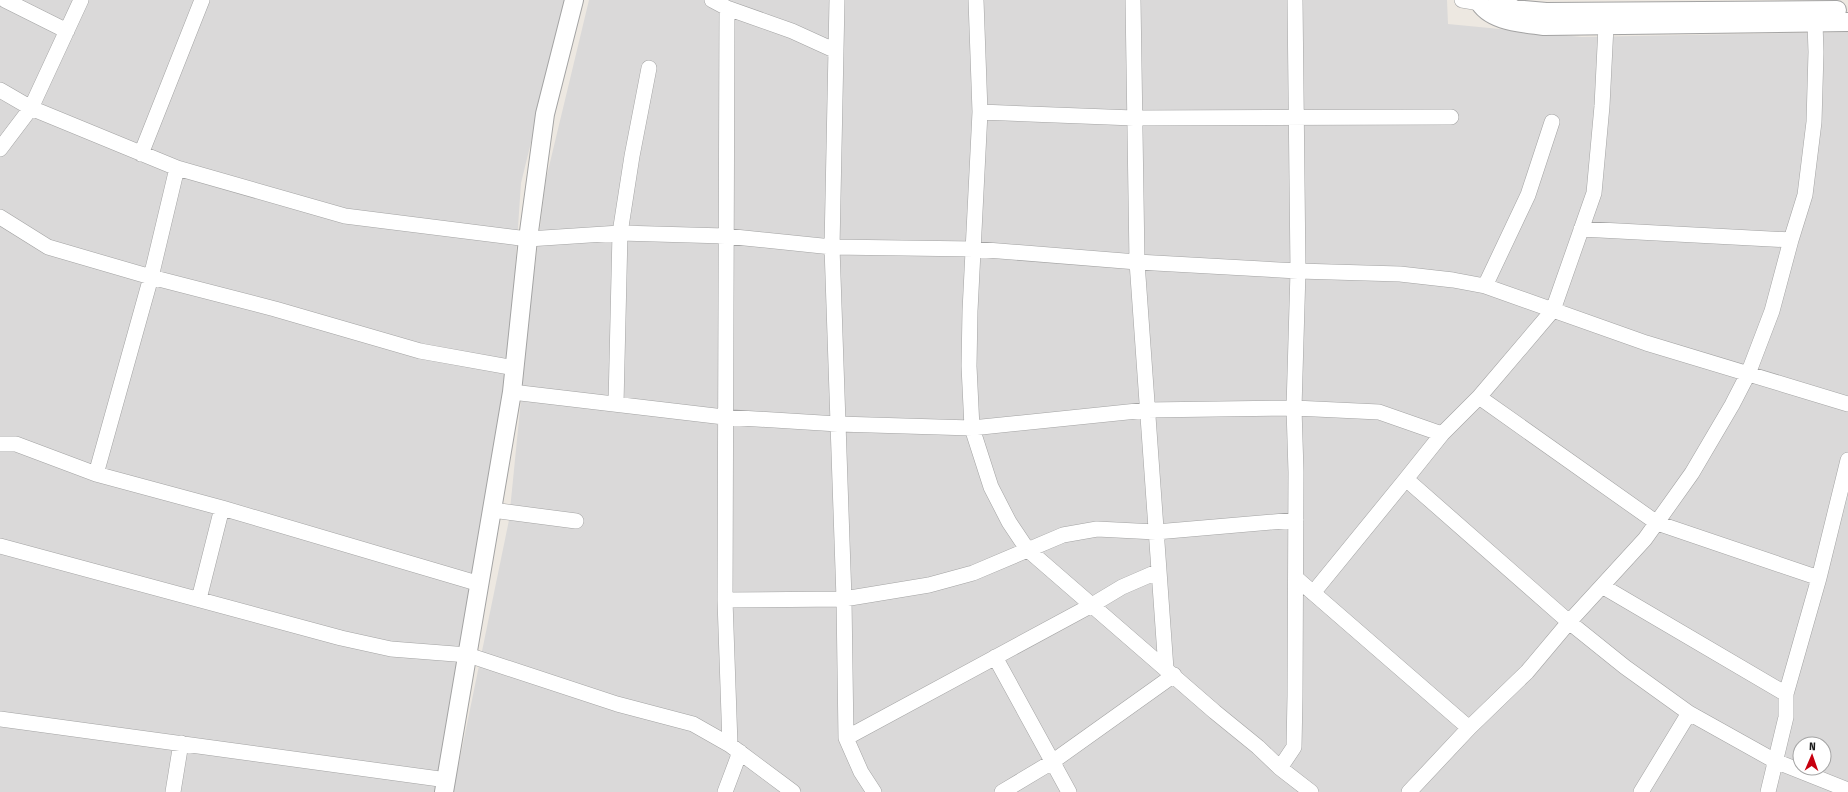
<svg xmlns="http://www.w3.org/2000/svg" width="1848" height="792" font-family="'Fira Sans Condensed',sans-serif">
  <rect width="100%" height="100%" fill="#ede8e1"/>
  <path fill="#dad9d9" fill-rule="evenodd" d="M0,0H566L521,183L509,360L459,666L434,792H0Z
    M589,0H1447L1448,24L1582,37L1848,32V792H453L509,520L531,299L546,179ZM1800,744H1824V768H1800Z"/>
  <g fill="none" stroke-linecap="round" stroke-linejoin="round">
    <defs>
      <path id="minor" d="M5,0L67,31
        M712,0L727,8L792,31L836,51
        M837,0L832,247L844,599L846,738L861,772L874,792
        M976,0L980,112L970,311L969,366L972,428L991,487L1009,522L1027,549L1215,712L1258,747L1280,768L1311,792
        M1133,0L1137,262L1166,669
        M1462,0L1480,3
        M727,8L725,600L730,745
        M0,90L31,108L177,168L345,216L528,239L620,233L725,236L832,247L974,249L1137,262L1298,271L1400,274L1453,280L1485,286L1646,343L1848,404
        M980,112L1134,118L1451,117
        M0,149L31,108L81,0
        M141,154L202,0
        M0,217L48,247L151,277L275,309L420,351L515,368
        M1581,229L1791,240
        M1485,286L1528,195L1552,122
        M512,392L724,417L838,424L972,428L1147,410L1294,408L1379,412L1442,434L1479,397L1657,523L1819,578L1848,460
        M1479,397L1553,310L1594,193L1602,106L1606,26
        M616,404L620,233L632,156L649,68
        M1442,434L1406,479L1569,622L1625,667L1689,713L1775,761L1848,790
        M0,444H16L96,474L222,508L480,584
        M96,474L151,277L177,168
        M492,510L576,521
        M0,546L341,638L391,649L468,655L617,704L693,724L730,745L793,792
        M1296,578L1469,728
        M1602,586L1786,694
        M1313,593L1406,479
        M199,599L222,508
        M725,600L844,599L929,585L973,573L1063,535L1097,529L1156,532L1296,520
        M995,657L1069,792
        M0,719L447,780
        M846,738L1092,605L1122,587L1159,571
        M1280,768L1294,747L1295,696L1296,472L1294,408L1298,271L1295,0
        M173,792L181,743
        M725,792L740,752
        M1002,792L1052,762L1174,675
        M1409,792L1469,728L1527,672L1569,622L1645,539L1692,473L1732,405L1748,374L1772,311L1791,240L1805,195L1814,122L1816,52L1815,23
        M1641,792L1689,713
        M1768,792L1786,717V694L1819,578"/>
      <path id="tertiary" d="M1478,0C1489,22 1523,23 1544,26L1848,22
        M1498,0L1514,9L1546,12L1837,10
        M444,792L512,392L528,239L545,114L574,0"/>
    </defs>
    <use href="#minor" stroke="#a3a3a3" stroke-width="16"/>
    <use href="#tertiary" stroke="#a3a3a3" stroke-width="20"/>
    <use href="#minor" stroke="#fff" stroke-width="15"/>
    <use href="#tertiary" stroke="#fff" stroke-width="18"/>
  </g>
  <g transform="translate(1812 756) rotate(2)"><circle r="19" fill="#ffffff" stroke="#a4a4a4"/>
  <path d="M0-3L7 15L0 10L-7 15Z" fill="#c7000f"/>
  <text y="-6" font-size="11" font-weight="bold" text-anchor="middle" fill="#1c1c1c">N</text>
  </g>
</svg>
